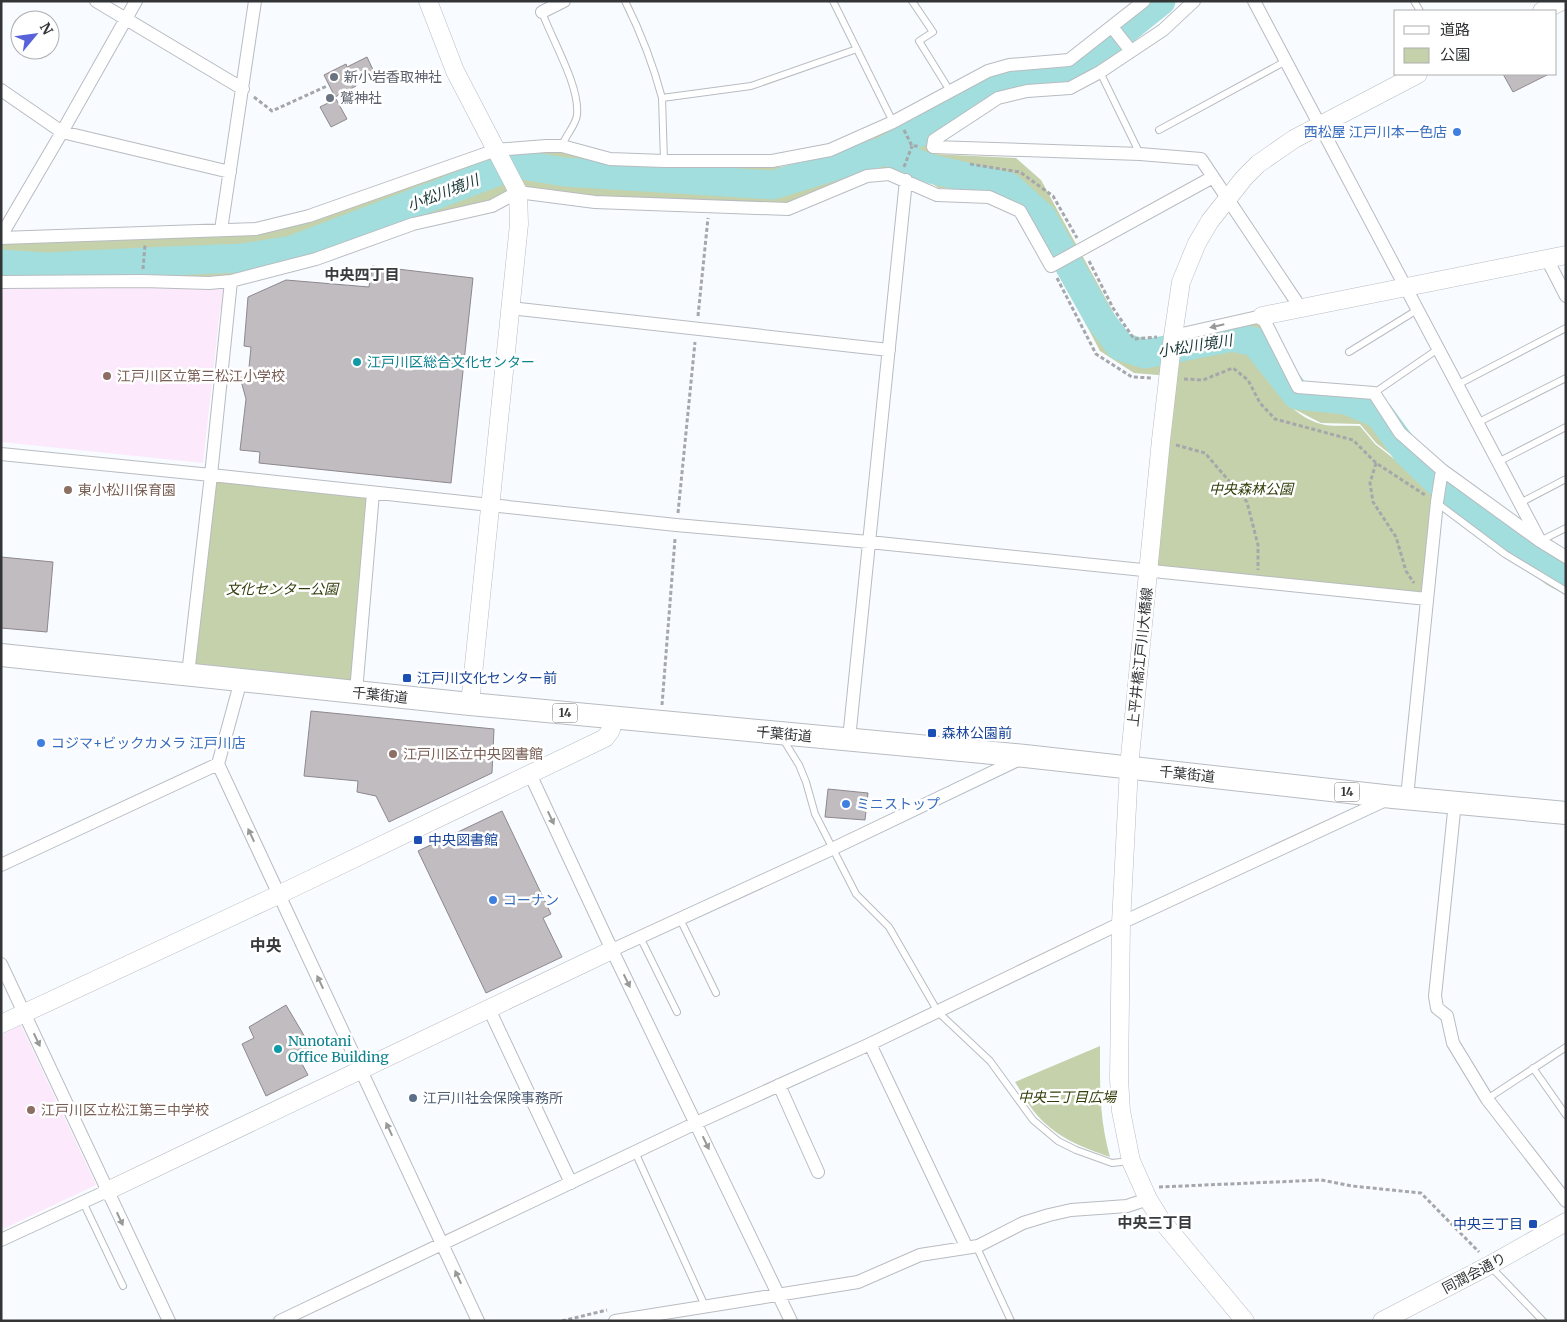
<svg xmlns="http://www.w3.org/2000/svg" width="1567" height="1322" font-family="Merriweather,'Noto Sans JP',serif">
  <rect width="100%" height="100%" fill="#f8fbff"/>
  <path fill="#fceafc" d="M229,285L227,304L220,310L203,463L1,442V289Z
    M21,1025L96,1185L1,1230V1035Z"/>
  <path fill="#c5d1aa" d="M990,75L986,98L924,141L933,154L1016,158L1041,180L1130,343H1165L1260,320L1297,389L1373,395L1440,470L1435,489L1376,443L1360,424L1321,423L1294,409L1248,354L1246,355H1249C1268,380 1288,415 1321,424C1332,427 1347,425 1360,426L1375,444L1435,491L1424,594L1154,568L1170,376L1134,373L1100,351L1028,214L988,191L939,188L916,174L876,167L788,205L596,198L490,200L388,240L233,278L1,279V242L255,234L492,156L541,150L731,165L780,167L834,155L917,118Z
    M1444,475L1566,560V595L1547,585L1440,502Z
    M215,482L367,497L352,685L194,669Z
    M1100,1046C1100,1087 1099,1117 1110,1157C1082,1147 1057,1138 1037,1115C1028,1105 1022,1093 1015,1082Z"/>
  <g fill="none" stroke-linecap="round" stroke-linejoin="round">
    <path stroke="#a1dedd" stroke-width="29" d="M884,151L931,169L1009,187L1042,217L1099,318L1120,346L1145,354L1233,337L1255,342L1297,395L1346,400L1379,414L1406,451L1439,483L1566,577
      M1,264L46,267L145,262L242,258L292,250L517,164L564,172L773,185L884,151L932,125L981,90L1036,82L1069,72L1100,50L1161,1"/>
  </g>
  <path fill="#c1bcbf" stroke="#8d888b" d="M367,57L375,74L355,83L356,86L335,97L324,75L346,64L347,67Z
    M1503,74H1549L1513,92Z
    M336,99L347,119L331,127L320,107Z
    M372,266L473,278L451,483L259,463L260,452L240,450L246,399L240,377L248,378L251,347L244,346L248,297L286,280L369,287Z
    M1,557L53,562L47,632L1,628Z
    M311,711L494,729L492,773L389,822L376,796L357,792L358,781L304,776Z
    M828,789L868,793L865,820L825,817Z
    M502,811L551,914L543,918L562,957L486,993L418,851Z
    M286,1005L315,1054L301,1062L308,1075L266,1096L242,1044L254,1038L249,1027Z"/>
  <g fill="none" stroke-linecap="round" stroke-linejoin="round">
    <defs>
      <path id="lane" d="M625,1C641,33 653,64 662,98L751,86L857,49
        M833,1L893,122
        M912,1L933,32L919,41L950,91
        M1414,1L1420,11
        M542,12C552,40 580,86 577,115C576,125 565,136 562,146
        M1100,72L1140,154
        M662,98L664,161
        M1159,130L1286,61
        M1349,352L1417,310
        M1457,385L1566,328
        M1374,393L1438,349
        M1477,423L1566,378
        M1498,462L1566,427
        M1437,503L1505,554L1566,591
        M1520,503L1566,479
        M1540,541L1566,528
        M783,739L799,765L806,782L815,814L856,894L889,927L938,1012L990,1061L1033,1120L1058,1141L1076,1150L1112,1163L1130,1161
        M680,919L716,993
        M640,937L677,1012
        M1533,1068L1566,1115
        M1487,1099L1566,1047
        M635,1152L705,1306
        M83,1202L123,1286
        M978,1246L979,1252L1011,1321
        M1490,1266L1543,1321"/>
      <path id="street" d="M96,1L243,89
        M1194,1L1163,30L1100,72L1070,88L1027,91L998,98L934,140L933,147L1140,154L1201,159L1300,307
        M1254,1L1540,541
        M542,12L564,1
        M1112,27L1131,51
        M1,90L62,132L230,172
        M221,230L255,1
        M1,236L62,132L136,1
        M1,238L256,229L309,216L496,150L546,146H562L610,159L664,161H772L830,150L893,122L988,71L1009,65L1069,60L1144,1
        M1547,259L1566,296
        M231,281L211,475L676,525L869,542L1427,599
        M1,282L143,281L209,283L231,281L316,259L413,224L492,206L518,192L595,202L788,209L867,176L889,174L937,195L989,197L1020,211L1051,266L1213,177
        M510,308L889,350
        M1173,336L1262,316L1298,387L1374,393L1400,433L1442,470L1437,502L1407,797
        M1,454L211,475L188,674
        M1442,470L1540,541L1566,557
        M241,680L218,764L478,1321
        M356,692L373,493
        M849,739L906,180
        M530,774L612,950L791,1321
        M1455,802L1435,996L1437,1008L1447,1016L1453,1043L1487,1099L1566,1201
        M1,865L218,764
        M612,950L832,849L1020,759
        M1,964L169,1321
        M489,1009L571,1183
        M870,1044L966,1246
        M779,1085L818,1172
        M1,1240L107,1191
        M280,1321L696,1123L870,1044L1121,923L1388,799
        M615,1321L858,1282L920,1255L978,1246L1023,1223L1049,1215L1071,1210L1127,1206L1148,1199"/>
      <path id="secondary" d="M428,1L455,71L518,192L519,224L470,704
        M1542,11L1562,1
        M1262,316L1566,255
        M1,1024L278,895L605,738L611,730L612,718
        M107,1191L612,950
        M1245,1321L1161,1220L1148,1199L1131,1161L1121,1111L1119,1079L1121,923L1129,767L1161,440L1173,336L1181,282L1197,243L1210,221L1244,178L1258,164L1294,139L1418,74
        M1382,1321L1490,1265L1566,1222"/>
      <path id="highway" d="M1,655L470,704L1025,756L1393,797L1566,813"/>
    </defs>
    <use href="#lane" stroke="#b8bcc0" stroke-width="8"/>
    <use href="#street" stroke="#b8bcc0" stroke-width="14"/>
    <use href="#secondary" stroke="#b8bcc0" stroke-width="19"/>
    <use href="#highway" stroke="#b8bcc0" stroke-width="24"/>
    <path stroke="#a5a7aa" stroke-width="3" stroke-dasharray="4 2.5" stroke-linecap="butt" d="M254,97L272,111L327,86
      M904,130L912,146H920
      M970,164L1020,172L1053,196L1077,238
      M904,167L912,146
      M1089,261L1113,308L1134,339L1157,337
      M143,269L145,245
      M1057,278L1096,354L1132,377L1152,378
      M698,316L708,218
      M1184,379L1203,380L1233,368L1248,380L1260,403L1275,419L1353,440L1376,463L1425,495
      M1176,445L1205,453L1247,502L1258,545V570
      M1376,463L1370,483L1373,502L1396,537L1406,571L1414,583
      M678,513L695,342
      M662,705L675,539
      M1159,1187L1321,1180L1352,1186L1421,1193L1479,1252
      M562,1321L607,1310"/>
    <use href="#lane" stroke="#fff" stroke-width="6"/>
    <use href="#street" stroke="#fff" stroke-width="12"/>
    <use href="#secondary" stroke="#fff" stroke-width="18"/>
    <use href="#highway" stroke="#fff" stroke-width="22"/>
  </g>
  <defs><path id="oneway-solid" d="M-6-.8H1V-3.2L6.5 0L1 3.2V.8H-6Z" transform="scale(1.25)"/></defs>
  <g fill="#989a9a">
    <use href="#oneway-solid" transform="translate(1217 326) rotate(167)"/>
    <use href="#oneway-solid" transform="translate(551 818) rotate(65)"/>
    <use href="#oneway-solid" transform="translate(251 835) rotate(-115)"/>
    <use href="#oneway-solid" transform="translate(627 981) rotate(64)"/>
    <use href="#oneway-solid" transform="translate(320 982) rotate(-115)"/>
    <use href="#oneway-solid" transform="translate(37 1040) rotate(65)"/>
    <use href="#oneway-solid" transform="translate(389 1129) rotate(-115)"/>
    <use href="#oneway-solid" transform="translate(706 1143) rotate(64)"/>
    <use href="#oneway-solid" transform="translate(120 1219) rotate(65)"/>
    <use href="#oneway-solid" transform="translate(458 1277) rotate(-115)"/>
  </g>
  <g fill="#6b7280" stroke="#fff" stroke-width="2">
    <circle cx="334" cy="77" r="5"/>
    <circle cx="330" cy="98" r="5"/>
  </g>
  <g fill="#3f7fe0" stroke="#fff" stroke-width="2">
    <circle cx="1457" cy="132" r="5"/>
    <circle cx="41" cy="743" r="5"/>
    <circle cx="846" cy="804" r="5"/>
    <circle cx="493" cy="900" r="5"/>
  </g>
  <g fill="#0f9aa8" stroke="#fff" stroke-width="2">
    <circle cx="357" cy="362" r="5"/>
    <circle cx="278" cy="1049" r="5"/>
  </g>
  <g fill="#8d6e63" stroke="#fff" stroke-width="2">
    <circle cx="107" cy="376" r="5"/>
    <circle cx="68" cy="490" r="5"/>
    <circle cx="393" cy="754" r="5"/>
    <circle cx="31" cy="1110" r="5"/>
  </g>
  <g fill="#1a4fb4" stroke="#fff" stroke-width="2">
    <rect x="402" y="673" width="10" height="10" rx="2.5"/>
    <rect x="927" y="728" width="10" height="10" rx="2.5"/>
    <rect x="413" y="835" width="10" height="10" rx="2.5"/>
    <rect x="1528" y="1219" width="10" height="10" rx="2.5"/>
  </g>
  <circle fill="#5c6f8a" stroke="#fff" stroke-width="2" cx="413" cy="1098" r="5"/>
  <g text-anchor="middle" stroke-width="5" stroke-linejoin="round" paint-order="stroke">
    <g fill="#fff" stroke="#707172" stroke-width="1">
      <rect x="552.5" y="703.5" width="25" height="19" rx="4"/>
      <rect x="1334.5" y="782.5" width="25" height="19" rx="4"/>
    </g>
    <g font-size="12" font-weight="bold" fill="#323436">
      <text x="565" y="717">14</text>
      <text x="1347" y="796">14</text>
    </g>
    <g font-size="14" fill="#5b616d" stroke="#fff" text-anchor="start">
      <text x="344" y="82">新小岩香取神社</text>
      <text x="340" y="103">鷲神社</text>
    </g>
    <g font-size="14" fill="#366cbe" stroke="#fff" text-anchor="start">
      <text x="1447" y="137" text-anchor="end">西松屋 江戸川本一色店</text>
      <text x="51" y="748">コジマ+ビックカメラ 江戸川店</text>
      <text x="856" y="809">ミニストップ</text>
      <text x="503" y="905">コーナン</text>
    </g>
    <g font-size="14" fill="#0d838f" stroke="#fff" text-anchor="start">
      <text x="367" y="367">江戸川区総合文化センター</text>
      <text x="288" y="1046">Nunotani<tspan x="288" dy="16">Office Building</tspan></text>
    </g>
    <g font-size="14" fill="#785e54" stroke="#fff" text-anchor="start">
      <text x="117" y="381">江戸川区立第三松江小学校</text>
      <text x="78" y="495">東小松川保育園</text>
      <text x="403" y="759">江戸川区立中央図書館</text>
      <text x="41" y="1115">江戸川区立松江第三中学校</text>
    </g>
    <g font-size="14" font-style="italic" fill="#313c08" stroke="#fff">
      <text x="1251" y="494">中央森林公園</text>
      <text x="282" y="594">文化センター公園</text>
      <text x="1067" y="1102">中央三丁目広場</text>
    </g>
    <g font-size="14" fill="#323436" stroke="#fff">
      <text transform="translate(1140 657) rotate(-84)" y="5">上平井橋江戸川大橋線</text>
      <text transform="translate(380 695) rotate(6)" y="5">千葉街道</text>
      <text transform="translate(784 734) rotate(5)" y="5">千葉街道</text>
      <text transform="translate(1187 774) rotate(6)" y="5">千葉街道</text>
      <text transform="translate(1474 1273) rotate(-28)" y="5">同潤会通り</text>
    </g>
    <g font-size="14" fill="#164399" stroke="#fff" text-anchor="start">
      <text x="417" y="683">江戸川文化センター前</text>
      <text x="942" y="738">森林公園前</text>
      <text x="428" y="845">中央図書館</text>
      <text x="1523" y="1229" text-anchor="end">中央三丁目</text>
    </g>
    <g font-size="14" fill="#4e5e75" stroke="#fff" text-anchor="start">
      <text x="423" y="1103">江戸川社会保険事務所</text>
    </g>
    <g font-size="15" font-style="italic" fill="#163535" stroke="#fff">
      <text transform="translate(443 193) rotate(-21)" y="5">小松川境川</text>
      <text transform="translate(1195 346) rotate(-9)" y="5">小松川境川</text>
    </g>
    <g font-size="15" font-weight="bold" fill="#373b3e" stroke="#fff">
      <text x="362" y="280">中央四丁目</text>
      <text x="1155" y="1228">中央三丁目</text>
    </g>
    <g font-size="16" font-weight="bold" fill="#373b3e" stroke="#fff">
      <text x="266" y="951">中央</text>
    </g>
  </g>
  <rect width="1567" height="1322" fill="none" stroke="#323436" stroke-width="5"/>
  <rect x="1394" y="10" width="162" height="65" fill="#ffffff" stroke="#adaeaf"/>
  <rect x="1404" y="26" width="25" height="8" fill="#ffffff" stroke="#adaeaf"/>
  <text x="1440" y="35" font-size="15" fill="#323436">道路</text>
  <rect x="1404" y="48" width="25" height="15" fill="#c5d1aa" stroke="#adaeaf"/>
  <text x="1440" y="60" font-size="15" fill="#323436">公園</text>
  <g transform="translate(35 35) rotate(61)"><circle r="24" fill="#ffffff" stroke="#adaeaf"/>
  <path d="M0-4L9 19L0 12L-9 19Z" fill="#5863da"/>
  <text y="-8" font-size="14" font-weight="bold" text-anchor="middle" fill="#323436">N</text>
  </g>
</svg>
